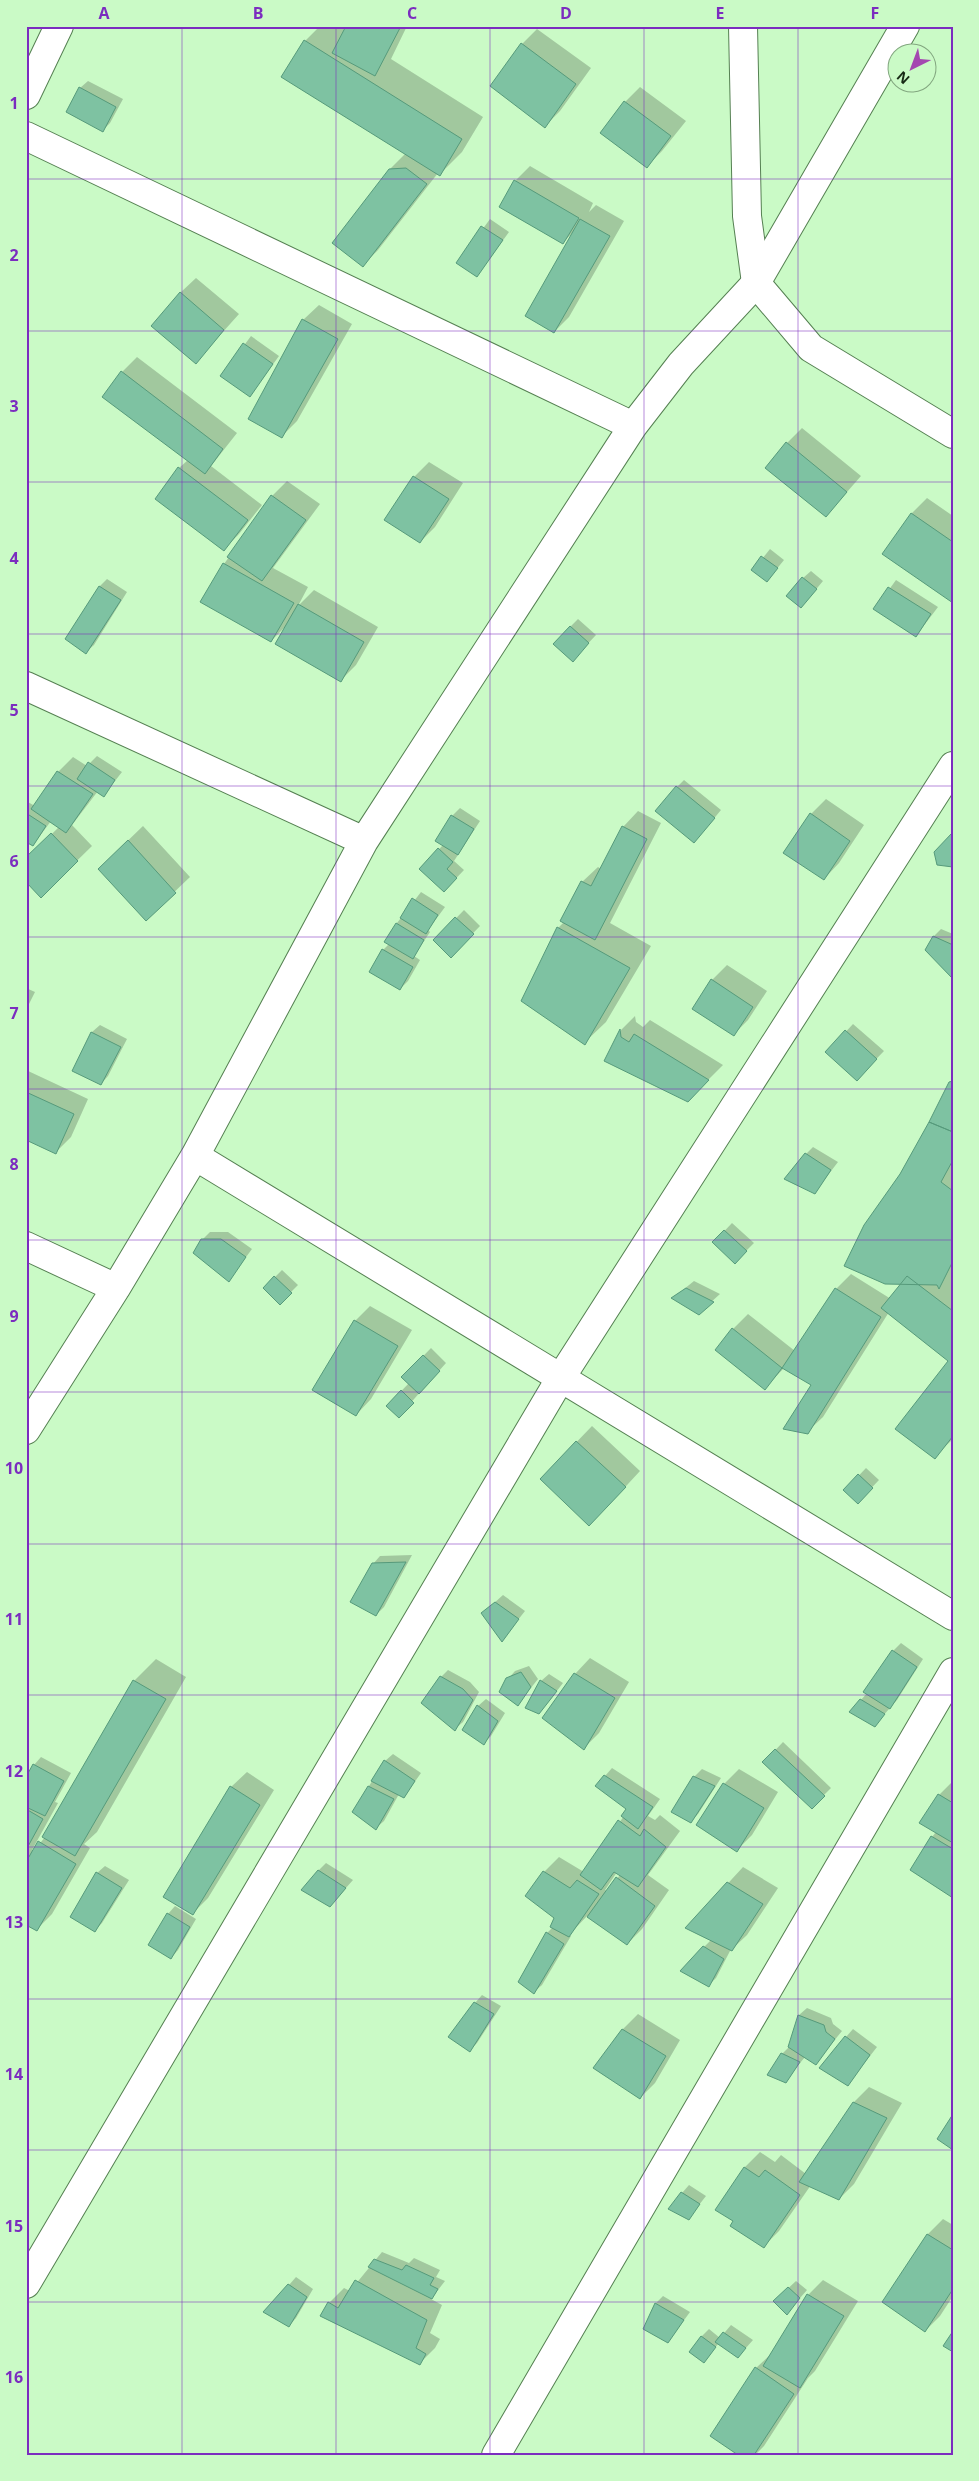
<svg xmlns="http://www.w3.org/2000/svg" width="979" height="2481" font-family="'Open Sans',sans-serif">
  <rect width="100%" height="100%" fill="#cafac6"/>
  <path fill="#0003" fill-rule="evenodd" d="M320,26H339L345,30L347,26H407L391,59L483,117L462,152L440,174L438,173L378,250L363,265L390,169L406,153L283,76L305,41Z
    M537,29L591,68L560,111L545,126L522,44Z
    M88,81L123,99L110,123L103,130L80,88Z
    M640,87L686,121L662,151L647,166L602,133L625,102Z
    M530,166L593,203L589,212L596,205L624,221L569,317L554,332L572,233L563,243L515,181Z
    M490,219L509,232L477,276L458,263Z
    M196,278L239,314L196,362L180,293Z
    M319,305L352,324L297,421L282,436L303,320Z
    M251,336L279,356L250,396L222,375Z
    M137,357L237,433L211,466L262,505L239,534L224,549L179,468L188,460L122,372Z
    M802,428L861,476L826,516L787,443Z
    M429,462L463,483L435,527L420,542L414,477Z
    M287,481L320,504L273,568L308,587L298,606L314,590L378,627L356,665L341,680L287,625L271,641L224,564L272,496Z
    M927,498L953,516V601L884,553L912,513Z
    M770,549L784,560L767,581L753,570Z
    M811,571L823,581L808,599L803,578Z
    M107,579L127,592L94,645L86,652L99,587Z
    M896,580L938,607L916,636L875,609Z
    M578,619L596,635L580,652L571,626Z
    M97,756L122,772L104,795L98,791L72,825L92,846L41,896L26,859L59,827L51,821L33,845L26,841V801L35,806L58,772L73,757L87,766Z
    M684,780L721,810L701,834L677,787Z
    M826,799L864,825L839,863L824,879L811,814Z
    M460,808L480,821L454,861L464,870L444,891L421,868L443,845L437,841L452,816Z
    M638,811L661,823L610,923L651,946L606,1022L584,1043L558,928L564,922L582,882L598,867L601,869L623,827Z
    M143,826L190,877L146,919L114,854Z
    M421,892L445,907L428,930L430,932L414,956L420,960L408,981L400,989L383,950L389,944L397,923Z
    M464,910L480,926L451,956L435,940Z
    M941,929L953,934L952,976L927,950L934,936Z
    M727,965L767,991L748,1020L733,1035L693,1009L712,980Z
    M26,988L35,992L26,1010Z
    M635,1016L636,1022L643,1027L650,1020L723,1065L688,1100L606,1061L621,1030Z
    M853,1024L884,1051L857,1079L827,1052Z
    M100,1025L127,1039L108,1076L101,1084L74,1071L92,1032Z
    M26,1070L88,1099L71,1137L56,1152L26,1139Z
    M953,1081V1439L934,1457L950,1360L889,1312L823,1417L807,1432L813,1385L784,1368L765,1388L733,1329L748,1314L795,1351L836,1289L851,1274L891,1299L903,1283L901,1175Z
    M813,1147L838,1162L815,1192L806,1154Z
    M732,1223L754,1243L735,1262L714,1242Z
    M210,1232H228L252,1249L229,1280L202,1240Z
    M282,1270L298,1285L280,1303L275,1277Z
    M694,1281L720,1294L699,1313L673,1298Z
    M370,1306L412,1330L371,1399L356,1415L355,1321Z
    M431,1348L446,1363L399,1416L387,1406L409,1383L403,1377Z
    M592,1426L640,1471L604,1510L541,1479Z
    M866,1468L879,1480L858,1502L845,1490Z
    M412,1555L384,1607L376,1615L373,1564L380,1556Z
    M503,1595L525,1611L502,1640L483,1613Z
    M901,1643L923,1659L897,1700L874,1726L861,1700L867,1693L893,1651Z
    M590,1658L629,1682L599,1733L584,1748L575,1674Z
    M156,1659L186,1677L97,1832L84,1844L90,1848L52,1914L37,1929L26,1923V1779L34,1765L41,1757L71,1773L55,1802L58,1803L32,1850L34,1851L45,1837L134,1681Z
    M529,1666L538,1679L518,1704L508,1679L515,1671Z
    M448,1670L470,1682L479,1692L463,1722L455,1729L441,1677Z
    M549,1674L563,1683L546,1705L527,1707L541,1681Z
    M486,1699L505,1713L491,1736L484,1743L478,1706Z
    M783,1742L831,1788L812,1807L764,1762Z
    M393,1754L421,1773L404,1797L399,1794L384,1821L376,1828L353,1811L385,1761Z
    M612,1768L660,1799L648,1816L655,1820L660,1815L680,1831L648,1875L669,1890L642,1929L627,1944L587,1916L569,1935L571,1936L542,1985L534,1992L547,1933L553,1927L555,1918L544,1872L559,1857L584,1872L624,1816L628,1808L605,1776ZM617,1872L620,1875L607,1891L605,1890Z
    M702,1769L721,1778L698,1814L691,1821L694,1777Z
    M739,1769L778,1792L752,1835L737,1850L724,1784Z
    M247,1772L274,1790L208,1898L193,1913L231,1787Z
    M953,1781V1896L932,1837L936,1832L939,1795Z
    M326,1863L353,1880L337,1898L318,1871Z
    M105,1866L129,1880L102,1923L95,1930L97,1873Z
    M743,1867L778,1888L747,1935L730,1951L716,1978L708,1986L704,1947L711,1940L687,1928Z
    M175,1906L196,1919L178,1950L171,1958L168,1914Z
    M482,1995L501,2006L477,2043L470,2050L475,2003Z
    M807,2008L831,2018L833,2024L842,2031L815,2064L805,2057L785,2081L782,2054L790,2046L799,2015Z
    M638,2014L680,2040L655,2083L640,2098L595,2067L623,2029Z
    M853,2029L877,2047L848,2084L846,2037Z
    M869,2087L902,2103L854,2184L839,2199L811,2185L779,2231L764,2246L735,2221L717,2210L745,2167L760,2152L775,2162L781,2155L806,2174L854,2102Z
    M689,2185L706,2196L688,2219L682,2193Z
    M943,2219L953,2225V2296L940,2316L925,2331L883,2302L928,2234Z
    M382,2252L409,2263L414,2258L440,2270L436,2277L445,2281L431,2299L442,2305L430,2333L440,2339L435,2348L419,2364L329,2303L344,2288L350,2291Z
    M296,2277L313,2289L296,2318L289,2326V2285Z
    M823,2280L858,2301L815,2371L808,2378L764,2446L755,2455H740L756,2368L772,2353L808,2295Z
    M796,2281L807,2290L787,2313L782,2294Z
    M663,2296L690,2312L668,2342L645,2328L656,2303Z
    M731,2325L753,2340L745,2349L719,2343L704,2361L701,2337L709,2329L720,2338Z"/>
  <path fill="#7ec2a2" stroke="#569a7b" d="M346,26H401L375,76L332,53Z
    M304,40L462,139L440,176L281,77Z
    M521,43L576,84L545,128L490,86Z
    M79,87L116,107L103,132L66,112Z
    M624,101L671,136L647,168L600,133Z
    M406,168L427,184L363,267L332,243L389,169Z
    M514,180L579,218L563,244L499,207Z
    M580,219L610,236L554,333L525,316Z
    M481,226L503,240L477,277L456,263Z
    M180,292L224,330L196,364L151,326Z
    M302,319L338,339L282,438L248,419Z
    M243,343L273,364L250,397L220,376Z
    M121,371L223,449L205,474L102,397Z
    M786,442L847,492L826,517L765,468Z
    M178,467L248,520L224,551L155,499Z
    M413,476L449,499L420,543L384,520Z
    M271,495L306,520L262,581L227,557Z
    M911,513L953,542V603L882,554Z
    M761,556L778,568L767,582L751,570Z
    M223,563L294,603L271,642L200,602Z
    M802,577L817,589L801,608L786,596Z
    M99,586L121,600L86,654L65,639Z
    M888,587L931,614L916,637L873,609Z
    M298,604L364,642L341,682L275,644Z
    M570,626L589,643L573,662L553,644Z
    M88,762L115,780L104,797L77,779Z
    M57,771L93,794L66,833L31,809Z
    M676,786L715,818L694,843L655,811Z
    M26,813L46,826L33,846L26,842Z
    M810,813L850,841L824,880L783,853Z
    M451,815L474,829L458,855L435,841Z
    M622,826L647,839L595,940L560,921L581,881L591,886Z
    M51,833L78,861L41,898L26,882V857Z
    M952,833L953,867L937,865L934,852Z
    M128,840L176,893L146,921L98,869Z
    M438,848L453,862L447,869L457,878L444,892L419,869Z
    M412,898L438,915L426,934L400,918Z
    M455,917L474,934L451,958L433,940Z
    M396,923L424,940L413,959L384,942Z
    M557,927L630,968L585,1045L521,1001Z
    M933,936L953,945L952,978L925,950Z
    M382,949L413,967L400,990L369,972Z
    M711,979L753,1007L734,1036L692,1009Z
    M620,1029L621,1037L629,1042L634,1034L709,1080L688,1102L604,1061Z
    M845,1030L877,1059L857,1081L825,1052Z
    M91,1032L121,1047L101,1085L72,1071Z
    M953,1081V1132L929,1122L949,1082Z
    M26,1092L74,1114L56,1154L26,1140Z
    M929,1122L953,1132V1160L941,1182L953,1191V1261L939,1289L937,1285L885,1284L844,1266L864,1225L900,1174Z
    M805,1153L831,1170L815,1194L784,1179Z
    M724,1230L747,1251L735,1264L712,1242Z
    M201,1239H221L246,1257L229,1282L193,1253Z
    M274,1276L292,1293L280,1305L263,1288Z
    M907,1276L953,1311V1436L935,1459L895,1429L948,1361L881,1308Z
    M686,1288L714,1302L699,1315L671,1298Z
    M835,1288L881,1317L808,1434L783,1429L811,1385L782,1368Z
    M354,1320L398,1346L356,1416L312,1390Z
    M732,1328L782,1368L765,1390L715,1350Z
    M423,1355L440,1371L419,1394L401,1377Z
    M401,1390L414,1403L399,1418L386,1406Z
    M576,1441L626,1487L589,1526L540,1479Z
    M858,1474L873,1488L858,1504L843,1490Z
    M406,1562L376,1616L350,1602L372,1563Z
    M495,1602L519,1619L502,1642L481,1613Z
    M892,1650L917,1667L890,1709L863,1692Z
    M521,1672L531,1687L518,1706L499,1692L506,1678Z
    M574,1673L615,1698L584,1750L542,1718Z
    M440,1676L463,1689L473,1700L455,1731L421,1703Z
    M133,1680L166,1699L75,1856L42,1837Z
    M540,1680L557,1691L539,1714L525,1708Z
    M860,1699L885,1714L875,1727L849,1712Z
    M477,1705L498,1721L484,1745L462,1730Z
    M775,1749L825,1796L812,1809L762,1762Z
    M384,1760L415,1781L404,1798L371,1781Z
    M33,1764L64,1781L45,1816L26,1807V1777Z
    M604,1775L653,1807L638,1829L621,1816L626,1809L595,1786Z
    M693,1776L715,1786L691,1823L671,1812Z
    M723,1783L764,1808L737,1852L696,1825Z
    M230,1786L260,1805L193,1915L163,1897Z
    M368,1786L394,1799L376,1830L352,1812Z
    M938,1794L953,1803V1843L919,1823Z
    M26,1809L43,1819L26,1850Z
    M618,1820L640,1836L644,1829L666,1847L638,1887L614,1872L601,1890L580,1875Z
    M931,1836L953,1849V1898L910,1870Z
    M38,1841L76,1864L37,1931L26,1925V1862Z
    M318,1870L346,1888L330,1907L301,1890Z
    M543,1871L570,1888L577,1880L599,1894L569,1937L550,1927L554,1918L525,1896Z
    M96,1872L122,1888L95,1932L70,1917Z
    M616,1877L655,1906L627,1945L587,1917Z
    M727,1882L763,1904L732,1951L685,1928Z
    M167,1913L190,1927L171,1959L148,1945Z
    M546,1932L564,1944L534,1994L518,1982Z
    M703,1946L724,1959L709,1987L680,1971Z
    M474,2002L494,2014L470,2052L448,2037Z
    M798,2015L824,2025L826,2032L835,2039L816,2065L788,2047Z
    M622,2029L666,2056L640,2099L593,2068Z
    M845,2036L870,2055L848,2086L819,2068Z
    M781,2053L800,2062L786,2083L767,2075Z
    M853,2102L887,2118L839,2200L799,2182Z
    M953,2114V2150L937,2139Z
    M744,2167L759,2177L765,2170L800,2195L764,2248L730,2226L733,2221L715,2210Z
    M681,2192L700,2204L689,2220L668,2209Z
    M927,2234L953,2250V2289L925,2332L882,2302Z
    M374,2259L402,2270L406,2265L434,2278L430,2285L438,2289L432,2299L368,2267Z
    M355,2280L427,2320L416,2348L426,2354L420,2365L320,2316L328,2302L338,2308Z
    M288,2284L307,2297L289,2327L263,2312Z
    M788,2287L800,2298L787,2315L773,2301Z
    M807,2294L844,2316L800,2388L763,2366Z
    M655,2303L684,2320L668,2343L643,2329Z
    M953,2331V2352L943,2346Z
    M723,2332L746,2348L738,2358L715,2342Z
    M701,2336L716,2347L704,2363L689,2352Z
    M755,2367L794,2394L754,2455H738L710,2436Z"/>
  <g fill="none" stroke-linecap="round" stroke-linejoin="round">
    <defs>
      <path id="minor" d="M26,95L59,26
        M26,136L633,426
        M26,686L364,841
        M195,1156L953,1616
        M26,1246L116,1288
        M26,1430L116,1288L195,1156L364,841L633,426L681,364L756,283L905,26
        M26,2284L560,1379L953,766
        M496,2455L953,1672"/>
      <path id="tertiary" d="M743,26L747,216L756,283L811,348L953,434"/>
    </defs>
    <use href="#minor" stroke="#558052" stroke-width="30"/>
    <use href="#tertiary" stroke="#558052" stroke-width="30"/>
    <use href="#minor" stroke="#fff" stroke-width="28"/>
    <use href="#tertiary" stroke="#fff" stroke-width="28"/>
  </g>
  <path fill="none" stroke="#7b2cbf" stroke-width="1" stroke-opacity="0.55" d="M182,26V2455M336,26V2455M490,26V2455M644,26V2455M798,26V2455M26,179H953M26,331H953M26,482H953M26,634H953M26,786H953M26,937H953M26,1089H953M26,1240H953M26,1392H953M26,1544H953M26,1695H953M26,1847H953M26,1999H953M26,2150H953M26,2302H953"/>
  <rect width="979" height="2481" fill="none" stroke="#cafac6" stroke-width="55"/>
  <g transform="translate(912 68) rotate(222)"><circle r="24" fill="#cafac6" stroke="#82a67f"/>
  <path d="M0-4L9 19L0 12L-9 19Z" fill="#a447b0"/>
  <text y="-8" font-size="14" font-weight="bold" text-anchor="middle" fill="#172915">N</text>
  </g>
  <rect x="28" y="28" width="924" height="2426" fill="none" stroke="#7b2cbf" stroke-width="2"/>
  <g font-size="16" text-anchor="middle" font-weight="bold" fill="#7b2cbf">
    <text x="104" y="19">A</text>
    <text x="258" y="19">B</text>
    <text x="412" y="19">C</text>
    <text x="566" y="19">D</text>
    <text x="720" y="19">E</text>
    <text x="875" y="19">F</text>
    <text x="14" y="109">1</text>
    <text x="14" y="261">2</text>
    <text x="14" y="412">3</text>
    <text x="14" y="564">4</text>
    <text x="14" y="716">5</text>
    <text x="14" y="867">6</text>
    <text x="14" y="1019">7</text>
    <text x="14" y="1170">8</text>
    <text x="14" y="1322">9</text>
    <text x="14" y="1474">10</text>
    <text x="14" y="1625">11</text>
    <text x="14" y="1777">12</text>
    <text x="14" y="1928">13</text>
    <text x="14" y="2080">14</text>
    <text x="14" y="2232">15</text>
    <text x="14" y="2383">16</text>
  </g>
</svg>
